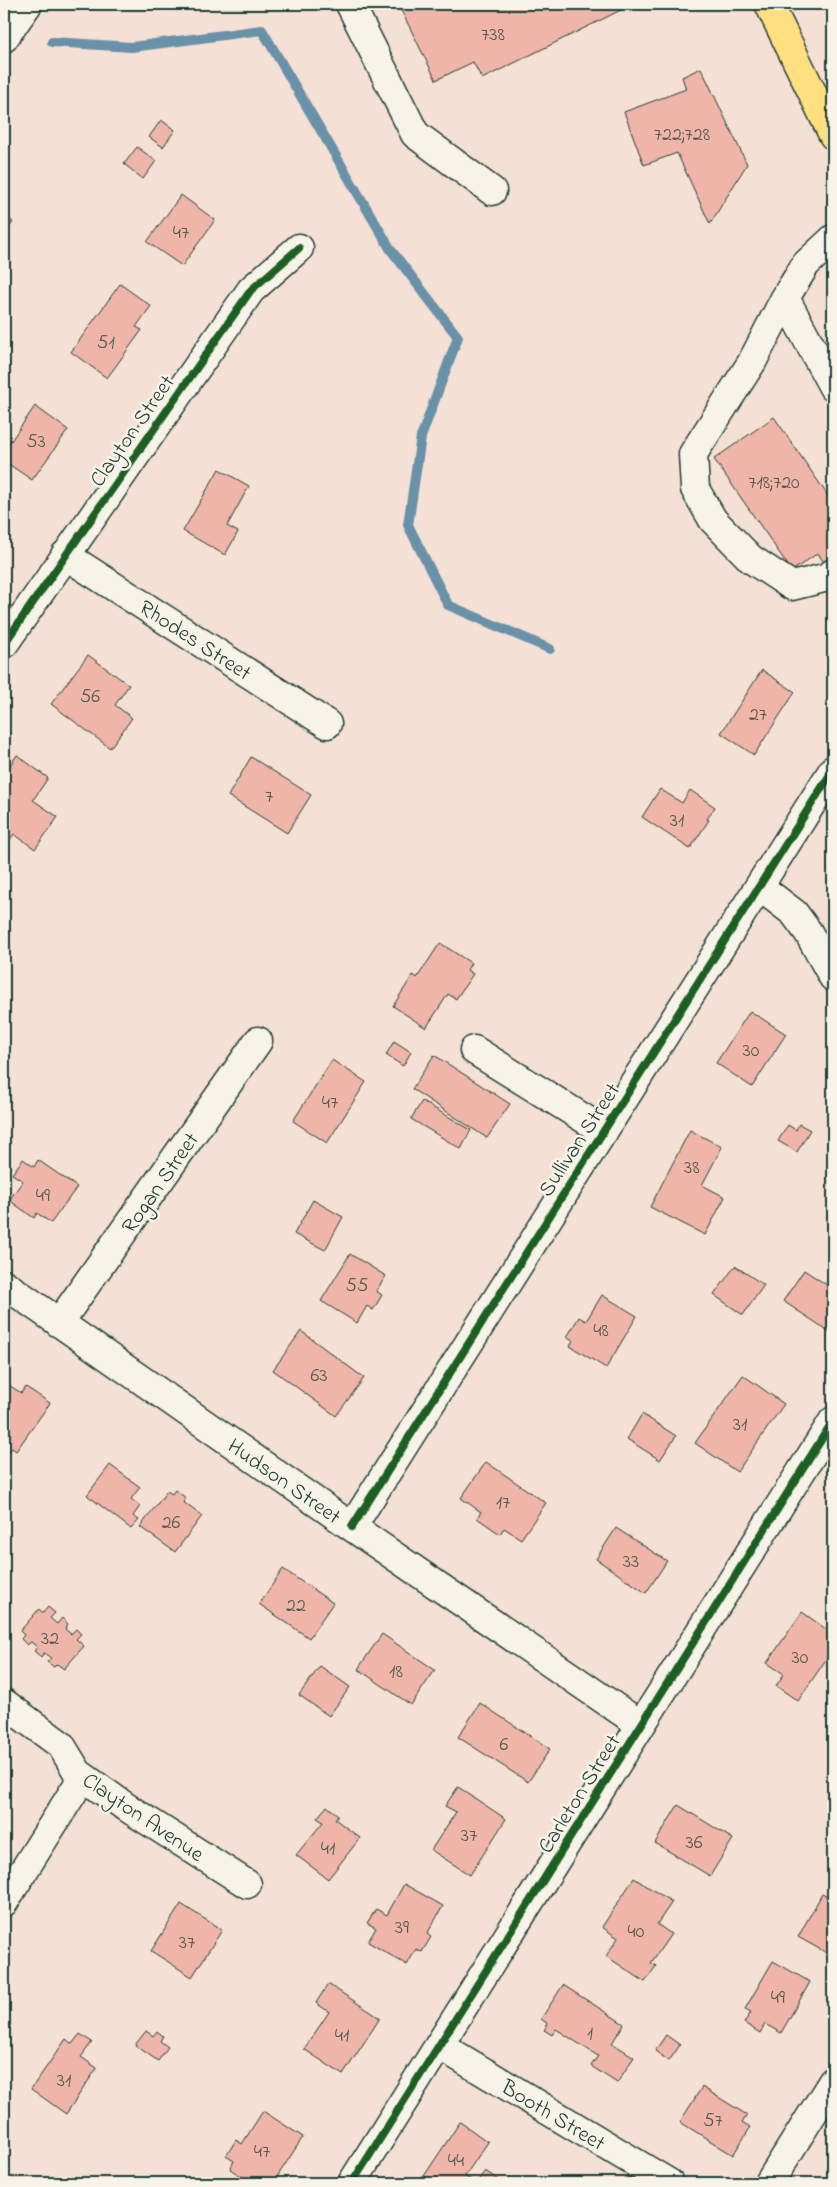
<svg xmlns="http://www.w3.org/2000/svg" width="837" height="2187" font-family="'Indie Flower',sans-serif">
  <rect width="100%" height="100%" fill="#f5e0d5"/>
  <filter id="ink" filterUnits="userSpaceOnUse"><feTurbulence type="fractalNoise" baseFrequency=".02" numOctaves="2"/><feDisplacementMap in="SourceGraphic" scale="10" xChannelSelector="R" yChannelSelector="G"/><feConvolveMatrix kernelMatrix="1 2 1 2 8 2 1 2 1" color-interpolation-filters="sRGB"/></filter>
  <g filter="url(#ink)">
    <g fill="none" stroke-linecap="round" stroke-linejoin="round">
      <path stroke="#6991a8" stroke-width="10" d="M52,42L132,47L262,30L391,250L458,337L421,437L408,525L448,605L550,649"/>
    </g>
    <path fill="#efb5a8" stroke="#1f3d34" d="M398,4H633L482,79L473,62L436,80Z
      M701,68L747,164L710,224L677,153L644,165L624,112L686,89L682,77Z
      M161,120L175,130L163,147L149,137Z
      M137,147L156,161L143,179L124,164Z
      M181,195L215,220L182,266L147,242Z
      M4,215L13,222L4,236Z
      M120,284L151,306L136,327L142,330L107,378L71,352Z
      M35,406L68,430L32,480L4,461V451Z
      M774,417L833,503V559L825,565L818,553L792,571L714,459Z
      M219,469L249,486L227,526L238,532L225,555L183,531Z
      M88,655L129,685L115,705L132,718L110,748L51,704Z
      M762,670L795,692L754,755L721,733Z
      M17,755L48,778L33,800L58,817L35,849L14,834L4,848V774Z
      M251,757L311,795L287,833L228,796Z
      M660,789L682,803L690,790L715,807L707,819L709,820L690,849L642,817Z
      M440,943L471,963L467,970L473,974L456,999L448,994L426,1028L393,1006L413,975L417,978Z
      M750,1011L786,1034L752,1087L716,1063Z
      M394,1041L411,1052L403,1066L386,1055Z
      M434,1055L510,1104L487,1138L412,1089Z
      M332,1060L366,1082L327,1143L293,1121Z
      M422,1101L471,1130L461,1149L411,1119Z
      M799,1124L810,1130L797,1152L778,1141L788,1125L796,1130Z
      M690,1130L722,1147L702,1185L725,1197L705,1235L650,1207Z
      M23,1159L34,1167L38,1160L77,1187L51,1223L37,1213L34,1218L9,1200L23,1181L12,1174Z
      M313,1200L343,1217L325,1250L294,1234Z
      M350,1254L386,1276L376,1291L382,1295L373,1310L367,1306L357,1323L321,1301Z
      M735,1266L764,1285L743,1315L714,1295Z
      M804,1270L833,1289V1327L830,1332L783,1301Z
      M602,1295L637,1316L606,1368L570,1346L573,1340L567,1337L579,1317L586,1321Z
      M301,1331L364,1378L336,1416L273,1370Z
      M743,1375L784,1404L737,1472L695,1443Z
      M9,1385L21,1393L26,1387L50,1403L16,1451L12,1448L4,1458V1393Z
      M642,1414L676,1436L660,1460L627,1439Z
      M486,1462L546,1503L521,1539L504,1528L500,1534L477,1518L481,1512L461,1498Z
      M110,1465L140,1487L131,1499L140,1506L133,1516L139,1520L131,1529L87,1495Z
      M175,1490L186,1498L183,1502L202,1516L175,1552L140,1527L167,1491L172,1494Z
      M616,1528L667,1561L646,1593L596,1559Z
      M283,1569L333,1603L309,1638L259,1604Z
      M48,1607L55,1613L50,1618L57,1624L62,1618L68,1624L65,1629L71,1634L76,1629L81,1634L76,1639L84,1646L64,1669L57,1664L54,1667L47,1662L51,1658L44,1653L41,1657L34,1651L37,1647L31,1642L27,1645L21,1639L24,1635L20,1631L39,1609L43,1613Z
      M802,1612L833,1634V1649L798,1701L776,1686L784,1674L767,1663Z
      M382,1634L435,1670L411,1705L358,1669Z
      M320,1666L350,1687L329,1716L299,1695Z
      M480,1703L550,1749L528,1782L458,1737Z
      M458,1787L506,1819L470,1875L431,1850L456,1812L445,1806Z
      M678,1805L733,1839L710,1876L655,1843Z
      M327,1806L338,1815L335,1819L360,1838L328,1879L296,1855L323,1822L317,1818Z
      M634,1878L672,1902L657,1924L671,1934L651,1963L656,1966L645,1982L606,1956L618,1938L602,1927Z
      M404,1884L443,1906L427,1934L431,1937L422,1952L416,1949L407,1965L368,1942L376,1928L367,1923L376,1909L387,1915Z
      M822,1894L833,1900L832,1956L798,1937Z
      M181,1904L222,1930L192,1977L151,1951Z
      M773,1961L810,1982L781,2033L765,2024L760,2033L744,2023L751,2012L745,2009Z
      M328,1984L380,2018L343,2075L304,2049L329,2012L316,2003Z
      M563,1985L624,2024L612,2043L634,2057L617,2083L591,2066L598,2056L556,2029L552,2035L544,2030L548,2024L541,2019Z
      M146,2031L153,2036L157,2031L163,2036L160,2041L168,2047L158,2061L135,2045Z
      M80,2034L92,2042L81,2057L97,2068L66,2114L31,2089L66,2039L72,2044Z
      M666,2035L680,2045L669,2061L655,2051Z
      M702,2087L747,2115L742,2123L750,2128L733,2155L680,2122Z
      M263,2111L303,2137L273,2183H252L230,2169L234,2161L226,2156L236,2140L242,2144Z
      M460,2122L488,2142L465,2176L476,2183H429L431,2180L424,2176Z
      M485,2171L504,2183H476Z"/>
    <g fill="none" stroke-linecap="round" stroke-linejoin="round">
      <defs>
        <path id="minor" d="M350,4L415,134L492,191
          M4,38L28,4
          M833,239L806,264L785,298L833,387
          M785,298L752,362L693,454L695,489L713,520L751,559L792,586L828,577L833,573
          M65,555L327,724
          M4,644L251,290L299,248
          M760,887L794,913L808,932L833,977
          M474,1050L604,1131
          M4,1284L352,1527L641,1725
          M59,1323L258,1041
          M352,1527L833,770
          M4,1703L61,1745L78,1773L123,1805L247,1884
          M4,1902L79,1783L78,1773
          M439,2045L669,2183
          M352,2183L833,1421
          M769,2183L833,2081"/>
        <path id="major" d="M769,4L833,135"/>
      </defs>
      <use href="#minor" stroke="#1f3d34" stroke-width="31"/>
      <use href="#major" stroke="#1f3d34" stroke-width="31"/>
      <use href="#minor" stroke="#f7f3e8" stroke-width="28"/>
      <use href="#major" stroke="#ffdf80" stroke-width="28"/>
      <defs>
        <path id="cycleway" d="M4,644L251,290L299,248
          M352,1527L833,770
          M352,2183L833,1421"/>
      </defs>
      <use href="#cycleway" stroke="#f7f3e8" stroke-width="11"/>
      <use href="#cycleway" stroke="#1b5e20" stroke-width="8"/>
    </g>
  </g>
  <g text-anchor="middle" stroke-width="5" stroke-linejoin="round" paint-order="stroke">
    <g font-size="20" fill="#535b51">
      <text x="493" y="40">738</text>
      <text x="682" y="140">722;728</text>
      <text x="181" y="238">47</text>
      <text x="106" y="348">51</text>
      <text x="36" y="447">53</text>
      <text x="774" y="488">718;720</text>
      <text x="90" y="702">56</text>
      <text x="758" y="720">27</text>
      <text x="269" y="802">7</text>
      <text x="677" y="826">31</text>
      <text x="751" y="1056">30</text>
      <text x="330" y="1108">47</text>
      <text x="692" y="1173">38</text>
      <text x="43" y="1201">49</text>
      <text x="357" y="1291">55</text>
      <text x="601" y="1336">48</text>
      <text x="319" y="1381">63</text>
      <text x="740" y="1430">31</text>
      <text x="503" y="1508">17</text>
      <text x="171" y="1528">26</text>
      <text x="631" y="1567">33</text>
      <text x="296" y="1611">22</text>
      <text x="50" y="1644">32</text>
      <text x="800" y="1663">30</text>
      <text x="396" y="1677">18</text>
      <text x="504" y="1750">6</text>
      <text x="469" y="1841">37</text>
      <text x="694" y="1848">36</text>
      <text x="328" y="1854">41</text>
      <text x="402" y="1933">39</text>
      <text x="636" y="1937">40</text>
      <text x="187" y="1948">37</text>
      <text x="778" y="2003">49</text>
      <text x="590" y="2039">1</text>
      <text x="342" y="2041">41</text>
      <text x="64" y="2086">31</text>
      <text x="713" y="2126">57</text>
      <text x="262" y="2157">47</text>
      <text x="456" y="2166">44</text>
    </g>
    <g font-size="22" fill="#1f3d34" stroke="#f7f3e8">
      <text transform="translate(131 430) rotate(-55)" y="8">Clayton Street</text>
      <text transform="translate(196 639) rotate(33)" y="8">Rhodes Street</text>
      <text transform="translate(578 1139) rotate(-57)" y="8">Sullivan Street</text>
      <text transform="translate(159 1182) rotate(-55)" y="8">Rogan Street</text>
      <text transform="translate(285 1480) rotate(35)" y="8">Hudson Street</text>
      <text transform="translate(578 1793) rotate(-58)" y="8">Carleton Street</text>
      <text transform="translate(144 1816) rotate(34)" y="8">Clayton Avenue</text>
      <text transform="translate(554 2114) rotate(31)" y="8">Booth Street</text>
    </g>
  </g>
  <rect width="837" height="2187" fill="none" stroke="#f7f3e8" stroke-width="20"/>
  <rect x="10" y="10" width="817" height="2167" fill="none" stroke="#1f3d34" stroke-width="2" filter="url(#ink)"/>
</svg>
